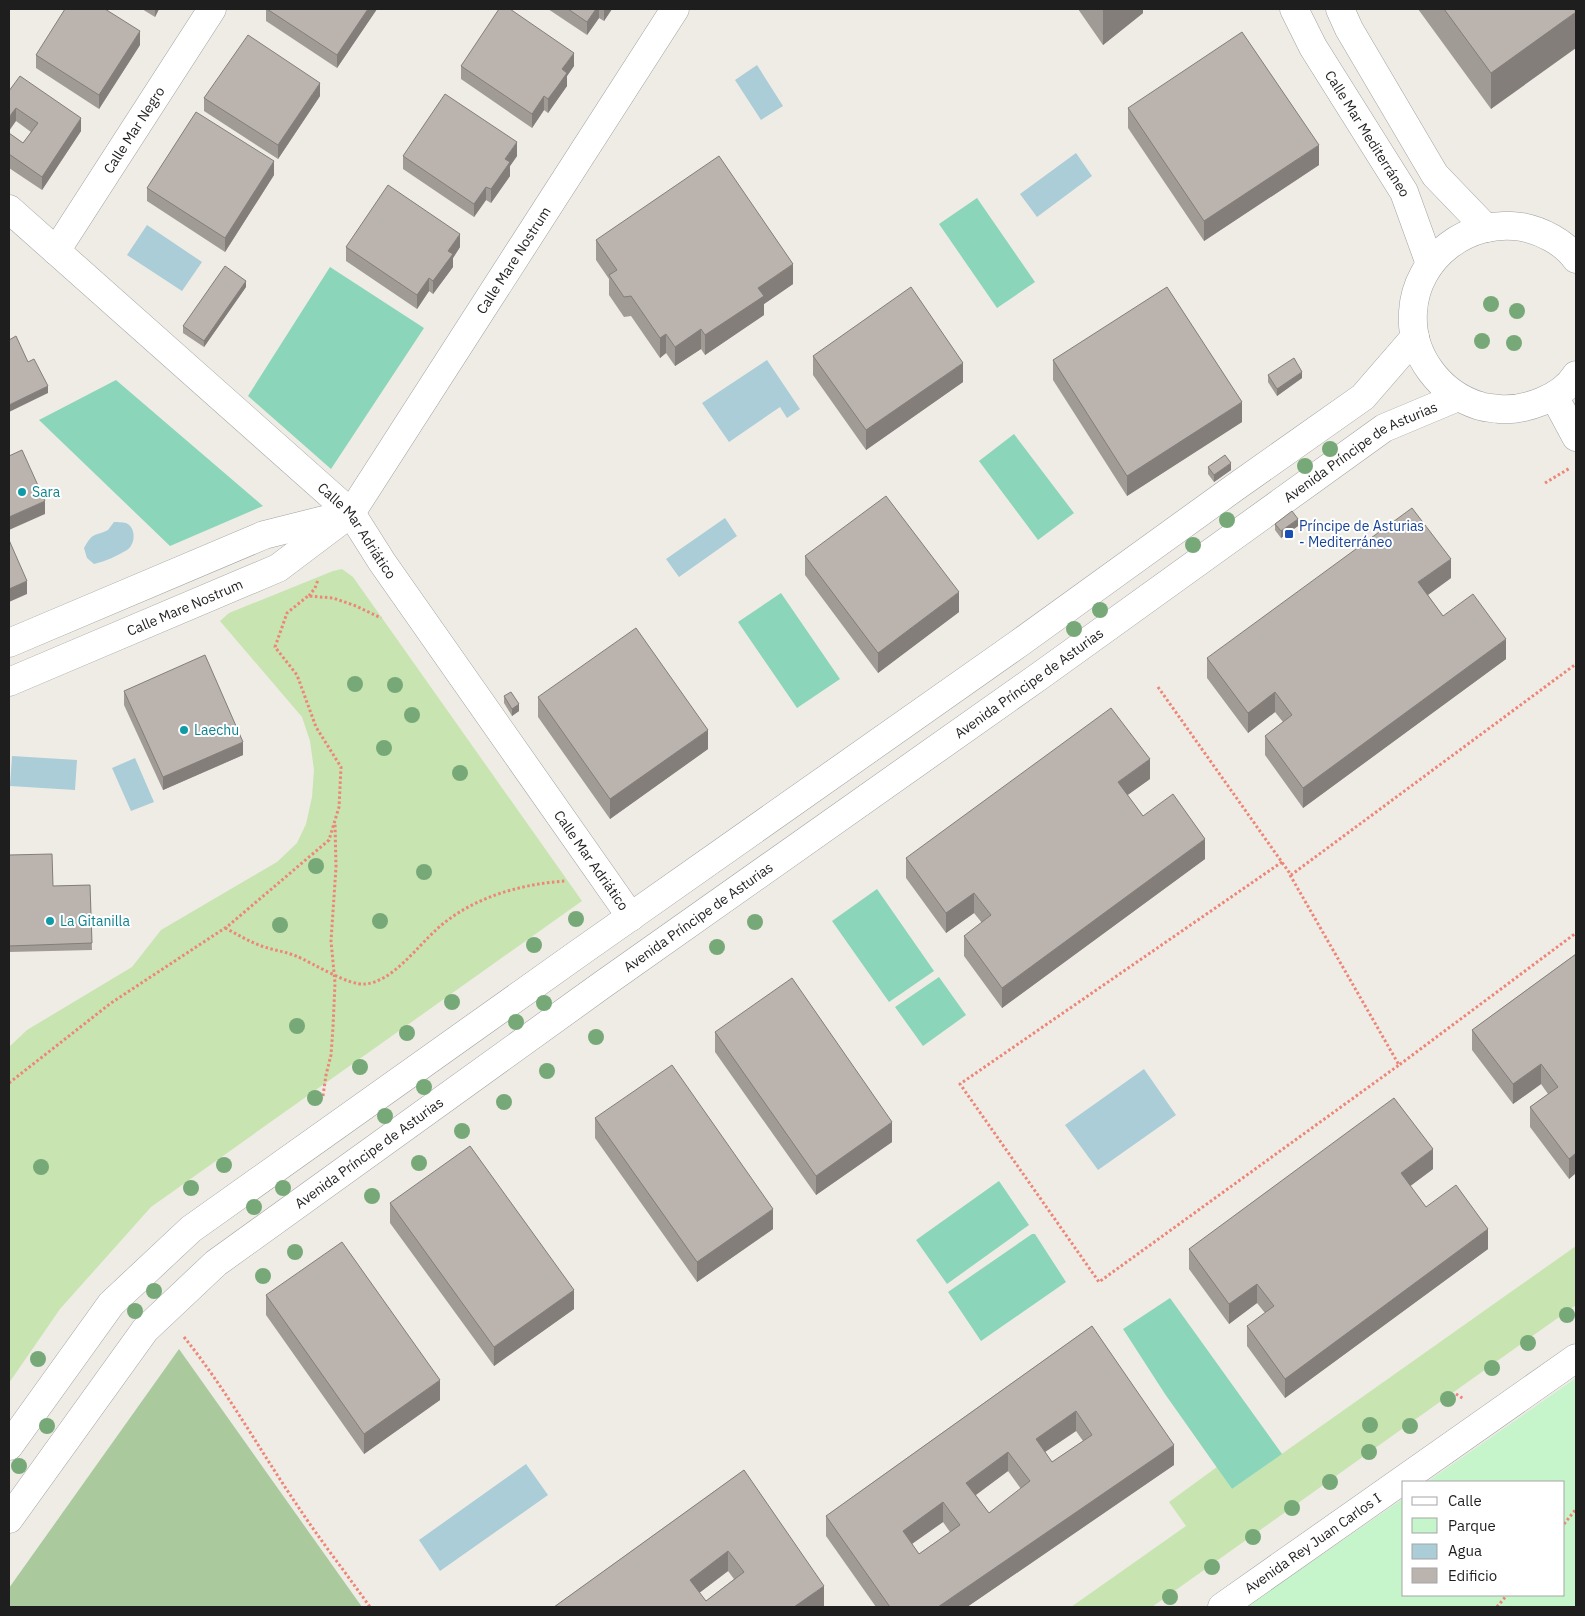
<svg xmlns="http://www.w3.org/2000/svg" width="1585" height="1616" font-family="'IBM Plex Sans',sans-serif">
  <rect width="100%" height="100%" fill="#eeece5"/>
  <path fill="#c8e4b0" d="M342,569L353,577L582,901L151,1207L60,1309L9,1383V1047L27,1030L132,967L161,930L277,862L297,843L306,824L312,797L314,770L310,741L302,717L220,621L229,613L333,571Z
    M1576,1246V1305L1152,1607H1071L1186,1526L1169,1502L1217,1467L1232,1489Z"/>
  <path fill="#aaca9e" d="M179,1349L362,1607H9V1588Z"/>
  <path fill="#c6f4cb" d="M1576,1378V1607H1246L1404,1498V1595H1564V1482H1427Z"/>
  <path fill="#8bd6ba" d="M977,198L1035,282L997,308L939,224Z
    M330,267L424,328L331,469L248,396Z
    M116,380L263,506L170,546L39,420Z
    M1014,434L1074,513L1038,540L979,461Z
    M781,593L840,679L797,708L738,622Z
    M877,889L934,971L889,1002L832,921Z
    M939,977L966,1015L923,1046L895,1007Z
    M999,1181L1029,1225L947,1284L916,1240Z
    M1032,1234H1035L1066,1282L981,1341L948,1292Z
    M1170,1298L1282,1454L1232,1489L1165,1394L1123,1329Z"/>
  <path fill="#aacdd8" d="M757,65L783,106L761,120L735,80Z
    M1076,153L1092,176L1037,217L1020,194Z
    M147,225L202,262L182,291L127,255Z
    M767,360L800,409L787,418L780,407L729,442L702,403Z
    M725,518L737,536L679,577L666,559Z
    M114,522C117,522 122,522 126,523C136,527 136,544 127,550C117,556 106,561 94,564L87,558L84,548C93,532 93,537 108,530Z
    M12,756L77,760L75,790L10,786Z
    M135,758L154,802L131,811L112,768Z
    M1144,1069L1176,1115L1098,1170L1065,1125Z
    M526,1464L548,1495L440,1571L419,1540Z"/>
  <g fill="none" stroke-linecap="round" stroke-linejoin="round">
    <defs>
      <g id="street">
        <path id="s1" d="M1294,9L1313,47L1404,192L1430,264"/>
        <path d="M1340,9L1349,29L1435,175L1486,228"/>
        <path id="s2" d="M9,209L351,513L382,562L631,917"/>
        <path id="s3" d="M56,251L212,9"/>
        <path d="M1576,259C1564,242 1542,231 1522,227C1469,218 1416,257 1413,312C1410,355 1440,394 1480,406C1486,408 1493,408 1499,409C1525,411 1562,398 1576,375"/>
        <path d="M1554,396L1576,437"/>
        <path d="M9,643L264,535L340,516"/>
        <path id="s4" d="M9,682L278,568L351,513L675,9"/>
        <path d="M9,1446L111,1304L191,1229L579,953L1018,644L1234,488L1363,397L1415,337"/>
        <path id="s5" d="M9,1519L145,1330L216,1263L602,985L1041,675L1384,428L1458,397"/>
        <path id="s6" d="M1222,1607L1576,1358"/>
      </g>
    </defs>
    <use href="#street" stroke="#a2a2a2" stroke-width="29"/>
    <path stroke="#ed8678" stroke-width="3" stroke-dasharray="2.5 2.5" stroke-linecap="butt" d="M1545,483L1570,468
      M309,596L315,588L318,580
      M1158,687L1291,875L1576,664
      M1282,862L960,1084L1099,1282L1399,1065
      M1290,875L1399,1065L1576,933
      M225,928C237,934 248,941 259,945C271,950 284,951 296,956C313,963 349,986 365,984C392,982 417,947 436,930C470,898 520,884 565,881
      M9,1083L111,1003L228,926L329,840L339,807L341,767L316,727L297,675L275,647L287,613L308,596L333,598L356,606L381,618
      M323,1096L326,1075L331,1055L333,1027L335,983L331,941L336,867L335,823
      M184,1337C226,1389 259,1449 297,1505C320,1540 346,1573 370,1607
      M1456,1394L1464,1399
      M1564,1524L1576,1509
      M1497,1607L1507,1595"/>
    <use href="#street" stroke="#fff" stroke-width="28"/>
  </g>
  <g fill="#77a978">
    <circle cx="1491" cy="304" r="8"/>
    <circle cx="1517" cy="311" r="8"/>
    <circle cx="1482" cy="341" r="8"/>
    <circle cx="1514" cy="343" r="8"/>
    <circle cx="1330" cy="449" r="8"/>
    <circle cx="1305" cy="466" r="8"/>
    <circle cx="1227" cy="520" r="8"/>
    <circle cx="1193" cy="545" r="8"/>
    <circle cx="1100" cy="610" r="8"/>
    <circle cx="1074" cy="629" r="8"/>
    <circle cx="355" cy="684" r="8"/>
    <circle cx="395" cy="685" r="8"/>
    <circle cx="412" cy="715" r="8"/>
    <circle cx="384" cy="748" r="8"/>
    <circle cx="460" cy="773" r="8"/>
    <circle cx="316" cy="866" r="8"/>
    <circle cx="424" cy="872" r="8"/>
    <circle cx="576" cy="919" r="8"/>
    <circle cx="380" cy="921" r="8"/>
    <circle cx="755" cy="922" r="8"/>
    <circle cx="280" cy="925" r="8"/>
    <circle cx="534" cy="945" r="8"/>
    <circle cx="717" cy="947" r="8"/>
    <circle cx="452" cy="1002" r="8"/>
    <circle cx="544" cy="1003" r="8"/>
    <circle cx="516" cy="1022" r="8"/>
    <circle cx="297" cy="1026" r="8"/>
    <circle cx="407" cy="1033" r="8"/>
    <circle cx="596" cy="1037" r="8"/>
    <circle cx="360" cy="1067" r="8"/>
    <circle cx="547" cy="1071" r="8"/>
    <circle cx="424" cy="1087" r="8"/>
    <circle cx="315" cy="1098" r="8"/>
    <circle cx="504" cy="1102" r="8"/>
    <circle cx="385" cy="1116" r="8"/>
    <circle cx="462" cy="1131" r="8"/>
    <circle cx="419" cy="1163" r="8"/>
    <circle cx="224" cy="1165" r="8"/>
    <circle cx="41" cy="1167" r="8"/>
    <circle cx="191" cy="1188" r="8"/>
    <circle cx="283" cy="1188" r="8"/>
    <circle cx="372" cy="1196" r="8"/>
    <circle cx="254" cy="1207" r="8"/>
    <circle cx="295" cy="1252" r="8"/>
    <circle cx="263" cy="1276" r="8"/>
    <circle cx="154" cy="1291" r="8"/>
    <circle cx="135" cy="1311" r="8"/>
    <circle cx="1567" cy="1315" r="8"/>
    <circle cx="1528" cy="1343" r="8"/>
    <circle cx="38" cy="1359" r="8"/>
    <circle cx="1492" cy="1368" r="8"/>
    <circle cx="1448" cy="1399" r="8"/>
    <circle cx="1370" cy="1425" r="8"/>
    <circle cx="47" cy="1426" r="8"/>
    <circle cx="1410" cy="1426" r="8"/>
    <circle cx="1369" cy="1452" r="8"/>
    <circle cx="19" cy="1466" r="8"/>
    <circle cx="1330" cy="1482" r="8"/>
    <circle cx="1292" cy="1508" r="8"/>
    <circle cx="1253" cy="1537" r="8"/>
    <circle cx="1212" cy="1567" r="8"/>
    <circle cx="1170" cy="1597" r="8"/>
  </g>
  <path fill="#a19b96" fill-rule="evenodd" d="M142,9H159L155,17Z
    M266,9H377L337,68L266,21Z
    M548,9H612L604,21L599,18L587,35Z
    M1078,9H1143V13L1103,45Z
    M1418,9H1574L1491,109Z
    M140,45L99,109L36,68V55Z
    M461,66H574L567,76V86L557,100L548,113L544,110L532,128L461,79Z
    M9,91L81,131L42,190L9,168V133L23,143L31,132L16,121Z
    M320,96L278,159L204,111V98Z
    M1128,108L1319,165L1204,241L1128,128Z
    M403,156H517L510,166V176L491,203L486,200L474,217L403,169Z
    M274,175L225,252L147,201V188Z
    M596,240L793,284L764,304V315L705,355L701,349L675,366L666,353L660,358L631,316L624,317L609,295V279L596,260Z
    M346,247H460L453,258V267L433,294L429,291L417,309L346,261Z
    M246,287L204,347L183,333V326Z
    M813,356L963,382L866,450L813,375Z
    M1053,360L1242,422L1127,496L1053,380Z
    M1268,375L1302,378L1277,396L1268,382Z
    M1208,467L1231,470L1214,482L1208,474Z
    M1275,524L1298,526L1281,538L1275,530Z
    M805,556L959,612L878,673L805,575Z
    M1451,578L1428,595L1443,616L1506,659L1303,808L1265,755V736L1283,722L1275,712L1248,733L1207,678V658Z
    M124,691L243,755L163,790L124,705Z
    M504,696L519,711L512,716L504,703Z
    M538,697L708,749L610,819L538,717Z
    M1150,779L1127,795L1143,816L1205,859L1002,1008L964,956V936L982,923L974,913L946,933L906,878V858Z
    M9,855L53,886L90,885L92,950L9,952Z
    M1576,954V1173L1569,1179L1530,1127V1107L1548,1094L1541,1084L1513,1104L1472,1050V1030Z
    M715,1032L892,1142L816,1195L715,1052Z
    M595,1118L773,1229L697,1282L595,1138Z
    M1433,1169L1410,1186L1426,1207L1488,1249L1285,1398L1247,1346V1326L1265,1313L1257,1303L1229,1324L1189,1269V1249Z
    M390,1203L574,1309L494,1366L390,1223Z
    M266,1295L440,1400L364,1454L266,1315Z
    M1092,1326L1174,1465L967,1607H876L826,1536V1516ZM1076,1431L1083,1441L1052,1462L1045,1452ZM1008,1471L1021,1489L989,1513L976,1495ZM943,1522L950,1532L919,1554L912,1544Z
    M744,1470L824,1606L554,1607ZM728,1571L734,1579L706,1601L699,1593Z"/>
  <path fill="#837e7a" d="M155,9H159L155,17Z
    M368,9H377L337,68V55Z
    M596,9H599V18L587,35V22Z
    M604,9H612L604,21Z
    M1103,9H1143V13L1103,45Z
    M1576,12V48L1491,109V73Z
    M140,31V45L99,109V95Z
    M574,53V66L567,76V86L548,113V99L562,69Z
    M320,83V96L278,159V145Z
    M544,96V110L532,128V114Z
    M16,108V121L9,131V117Z
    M81,118V131L42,190V177Z
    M517,142V156L510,166V176L491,203V189L505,159Z
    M1319,145V165L1204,241V221Z
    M274,161V175L225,252V238Z
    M486,187V200L474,217V204Z
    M460,234V247L453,258V267L433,294V281L448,251Z
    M793,264V284L764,304V315L705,355V335L758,288Z
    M429,278V291L417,309V295Z
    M246,281V287L204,347V341Z
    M701,329V349L675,366V347Z
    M666,334V353L660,358V338Z
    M963,363V382L866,450V430Z
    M1302,372V378L1277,396V389Z
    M48,386V393L9,412V405Z
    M1242,402V422L1127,496V476Z
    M1231,463V470L1214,482V475Z
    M45,501V514L9,530V517Z
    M1298,519V526L1281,538V531Z
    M1451,559V578L1418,602V582Z
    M27,581V594L9,602V589Z
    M959,592V612L878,673V653Z
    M1506,639V659L1303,808V788Z
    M1275,692V712L1248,733V713Z
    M519,704V711L512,716V709Z
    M708,730V749L610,819V799Z
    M243,742V755L163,790V777Z
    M1150,759V779L1118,802V782Z
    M1205,839V859L1002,1008V988Z
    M974,893V913L946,933V913Z
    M1541,1064V1084L1513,1104V1084Z
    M892,1122V1142L816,1195V1176Z
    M1433,1149V1169L1401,1193V1173Z
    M1576,1153V1173L1569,1179V1159Z
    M773,1209V1229L697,1282V1262Z
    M1488,1229V1249L1285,1398V1379Z
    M1257,1284V1303L1229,1324V1304Z
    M574,1290V1309L494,1366V1347Z
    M440,1380V1400L364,1454V1434Z
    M1076,1411V1431L1036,1458V1439Z
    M1174,1445V1465L967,1607H938Z
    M1008,1452V1471L966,1502V1483Z
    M943,1502V1522L903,1550V1531Z
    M728,1551V1571L690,1600V1580Z
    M824,1586V1606L823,1607H794Z"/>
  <path fill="#bbb4ae" stroke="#837e7a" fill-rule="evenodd" d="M65,9H105L140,31L99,95L36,55Z
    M267,9H368L337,55Z
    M499,9H510L574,53L562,69L567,73L557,87L548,99L544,96L532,114L461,66Z
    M568,9H596L587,22Z
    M1444,9H1574L1576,12L1491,73Z
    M1242,32L1319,145L1204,221L1128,108Z
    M248,35L320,83L278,145L204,98Z
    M20,76L81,118L42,177L9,154V133L23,143L38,123L16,108L9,117V91Z
    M445,94L517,142L505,159L510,162L491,189L486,187L474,204L403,156Z
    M196,112L274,161L225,238L147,188Z
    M719,156L793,264L758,288L764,296L705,335L701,329L675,347L666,334L660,338L631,296L624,297L609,275L617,270L596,240Z
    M388,185L460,234L448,251L453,254L433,281L429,278L417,295L346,247Z
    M225,266L246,281L204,341L183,326Z
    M911,287L963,363L866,430L813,356Z
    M1167,287L1242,402L1127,476L1053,360Z
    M16,336L28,362L34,359L48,386L9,405V340Z
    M1294,358L1302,372L1277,389L1268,375Z
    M22,450L45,501L9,517V456Z
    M1225,455L1231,463L1214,475L1208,467Z
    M886,496L959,592L878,653L805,556Z
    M1412,508L1451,559L1418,582L1443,616L1473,594L1506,639L1303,788L1265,736L1292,715L1275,692L1248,713L1207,658Z
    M1292,511L1298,519L1281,531L1275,524Z
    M9,540L27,581L9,589Z
    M636,628L708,730L610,799L538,697Z
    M205,655L243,742L163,777L124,691Z
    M511,692L519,704L512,709L504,696Z
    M1111,708L1150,759L1118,782L1143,816L1173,794L1205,839L1002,988L964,936L991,915L974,893L946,913L906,858Z
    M52,854L53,886L90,885L92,943L9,946V855Z
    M1576,954V1153L1569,1159L1530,1107L1558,1087L1541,1064L1513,1084L1472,1030Z
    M792,978L892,1122L816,1176L715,1032Z
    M672,1065L773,1209L697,1262L595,1118Z
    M1394,1098L1433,1149L1401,1173L1426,1207L1456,1185L1488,1229L1285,1379L1247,1326L1274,1306L1257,1284L1229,1304L1189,1249Z
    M470,1146L574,1290L494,1347L390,1203Z
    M342,1242L440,1380L364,1434L266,1295Z
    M1092,1326L1174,1445L938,1607H890L826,1516ZM1076,1411L1092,1435L1052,1462L1036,1439ZM1008,1452L1030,1481L989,1513L966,1483ZM943,1502L960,1525L919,1554L903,1531Z
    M744,1470L824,1586L794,1607H554ZM728,1551L744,1572L706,1601L690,1580Z"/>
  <g fill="#0f9aa8" stroke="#fff" stroke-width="2">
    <circle cx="22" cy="492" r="5"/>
    <circle cx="184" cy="730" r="5"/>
    <circle cx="50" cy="921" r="5"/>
  </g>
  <rect fill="#1a4fb4" stroke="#fff" stroke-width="2" x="1284" y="529" width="10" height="10" rx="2.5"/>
  <g text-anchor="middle" stroke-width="4" stroke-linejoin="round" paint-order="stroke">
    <g font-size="14" fill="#1e1e1e" stroke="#fff">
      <text dy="5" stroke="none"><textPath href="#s3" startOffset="144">Calle Mar Negro</textPath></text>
      <text dy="5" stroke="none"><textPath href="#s1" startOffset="145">Calle Mar Mediterráneo</textPath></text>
      <text dy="5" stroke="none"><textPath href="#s4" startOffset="684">Calle Mare Nostrum</textPath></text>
      <text dy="5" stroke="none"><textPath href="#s5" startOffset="1734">Avenida Príncipe de Asturias</textPath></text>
      <text dy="5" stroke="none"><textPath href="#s2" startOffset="475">Calle Mar Adriático</textPath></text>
      <text dy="5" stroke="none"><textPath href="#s4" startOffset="191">Calle Mare Nostrum</textPath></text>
      <text dy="5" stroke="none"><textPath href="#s5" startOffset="1329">Avenida Príncipe de Asturias</textPath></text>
      <text dy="5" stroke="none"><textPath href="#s2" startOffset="880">Calle Mar Adriático</textPath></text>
      <text dy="5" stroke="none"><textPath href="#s5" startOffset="924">Avenida Príncipe de Asturias</textPath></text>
      <text dy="5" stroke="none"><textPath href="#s5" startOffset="519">Avenida Príncipe de Asturias</textPath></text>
      <text dy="5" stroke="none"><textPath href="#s6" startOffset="111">Avenida Rey Juan Carlos I</textPath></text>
    </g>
    <g font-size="14" fill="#0d838f" stroke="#fff" text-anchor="start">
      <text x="32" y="497">Sara</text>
      <text x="194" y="735">Laechu</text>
      <text x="60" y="926">La Gitanilla</text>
    </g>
    <g font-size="14" fill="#164399" stroke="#fff" text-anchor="start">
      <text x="1299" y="531">Príncipe de Asturias<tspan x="1299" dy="16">- Mediterráneo</tspan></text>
    </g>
  </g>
  <rect width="1585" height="1616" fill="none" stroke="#1e1e1e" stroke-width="20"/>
  <rect x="1402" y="1481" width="162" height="115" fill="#ffffff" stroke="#a5a5a5"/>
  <rect x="1412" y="1497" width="25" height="8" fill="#ffffff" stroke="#a5a5a5"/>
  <text x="1448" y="1506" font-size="15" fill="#1e1e1e">Calle</text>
  <rect x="1412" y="1518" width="25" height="15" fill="#c6f4cb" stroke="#a5a5a5"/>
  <text x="1448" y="1531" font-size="15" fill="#1e1e1e">Parque</text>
  <rect x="1412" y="1544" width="25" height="15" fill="#aacdd8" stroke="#a5a5a5"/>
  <text x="1448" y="1556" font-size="15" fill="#1e1e1e">Agua</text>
  <rect x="1412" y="1568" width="25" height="15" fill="#bbb4ae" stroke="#a5a5a5"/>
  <text x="1448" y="1581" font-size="15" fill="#1e1e1e">Edificio</text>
</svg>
